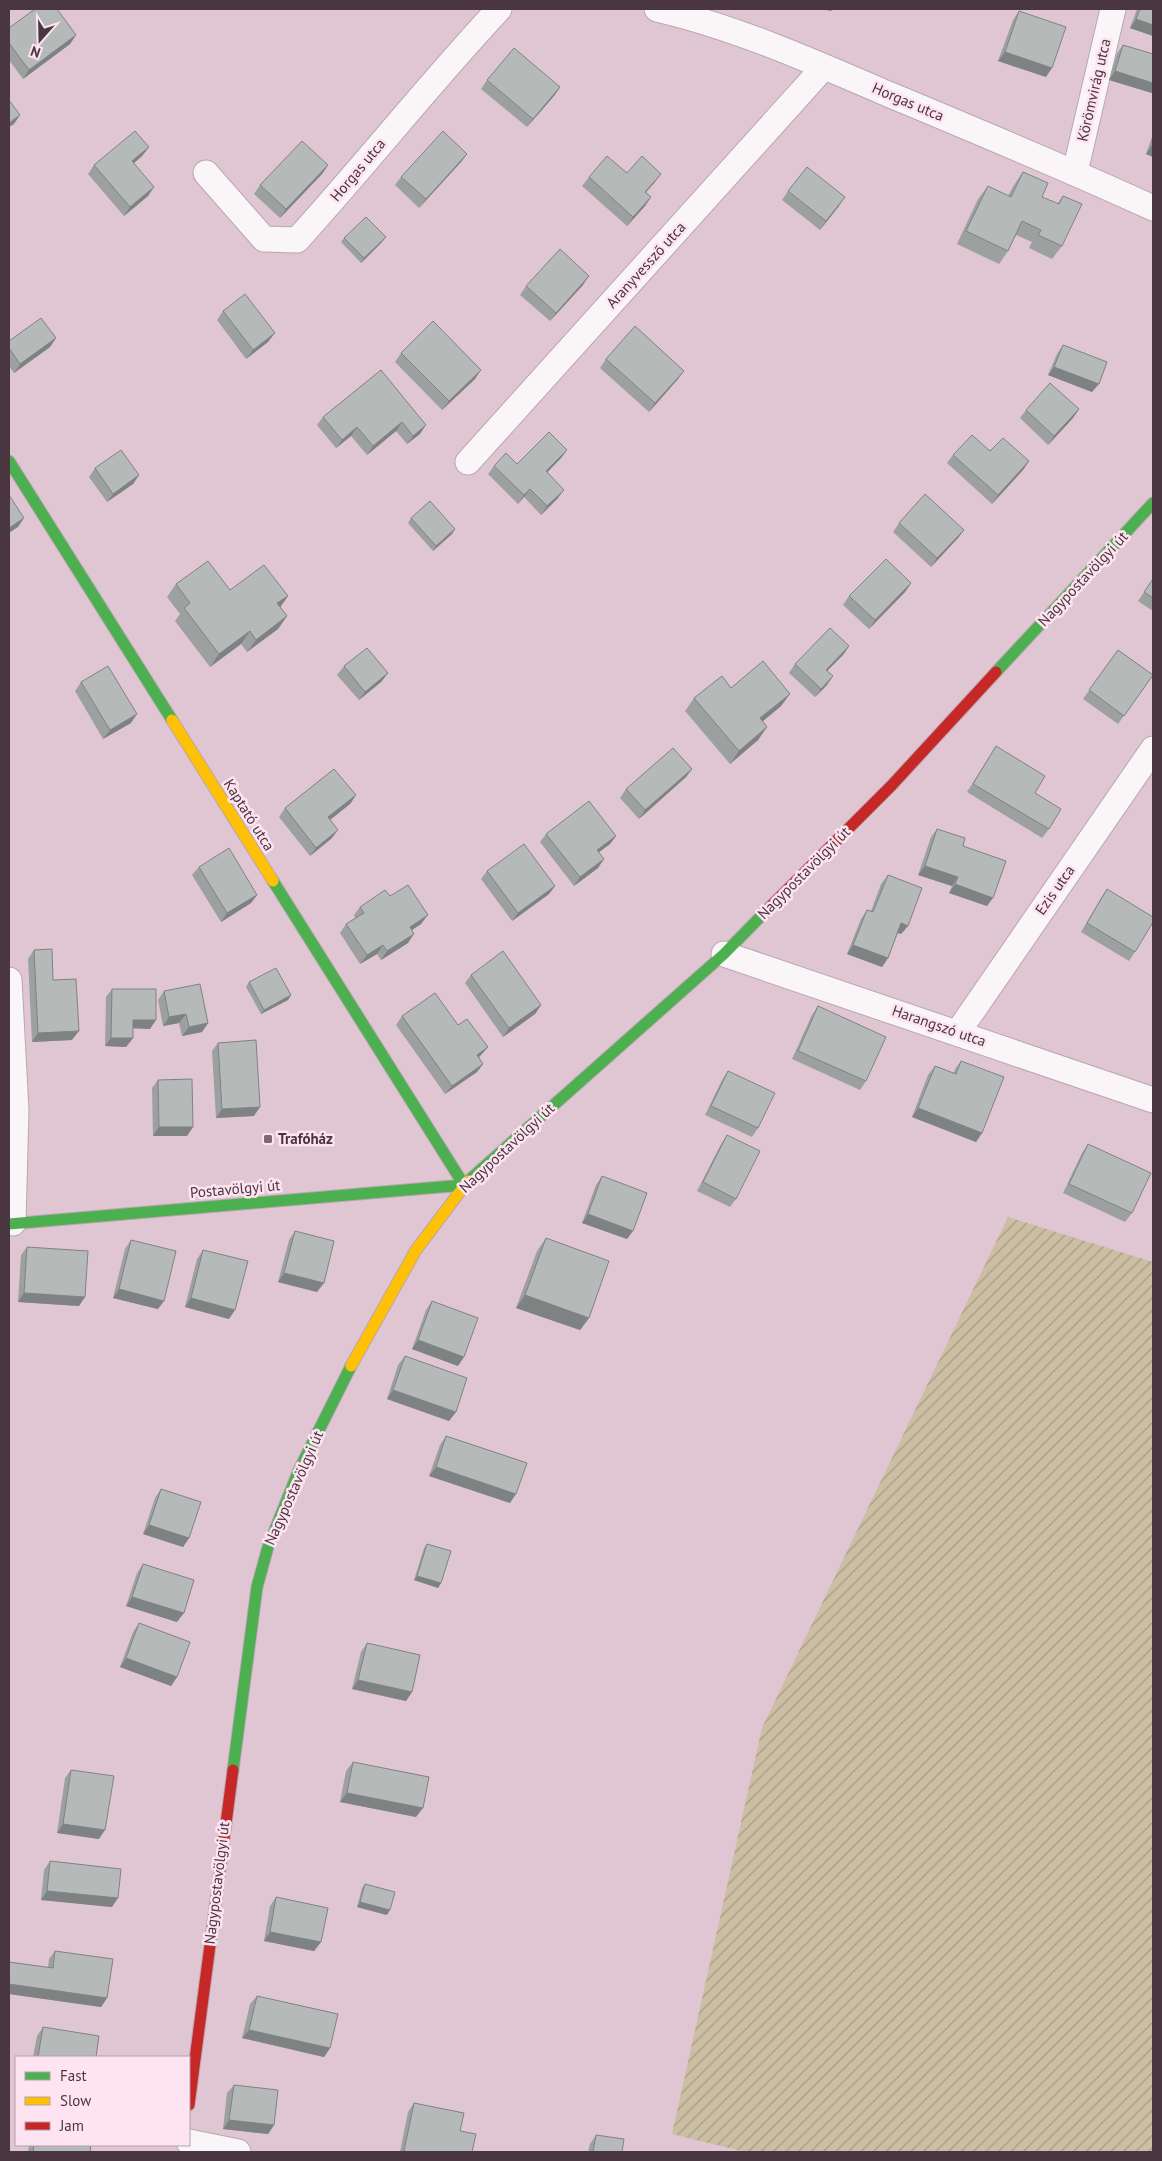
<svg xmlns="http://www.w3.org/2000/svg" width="1162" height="2161" font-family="'PT Sans',sans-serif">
  <defs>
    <pattern id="garden-furrows" width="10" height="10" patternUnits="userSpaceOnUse" patternTransform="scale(1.25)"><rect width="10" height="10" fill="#cbbea2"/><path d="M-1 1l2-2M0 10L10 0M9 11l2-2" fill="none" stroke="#a79b85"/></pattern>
  </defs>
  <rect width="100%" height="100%" fill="#e0c6d3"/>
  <path fill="url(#garden-furrows)" d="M1008,1217L1153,1262V2152H745L672,2134L762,1728Z"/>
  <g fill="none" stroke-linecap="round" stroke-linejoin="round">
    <defs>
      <path id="street" d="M657,9C735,27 814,62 888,94C977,131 1066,168 1153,208
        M1075,172L1113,9
        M206,173L264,239L297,240C366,164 429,84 499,9
        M468,462L824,67
        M724,954L1153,1100
        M9,980L16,1110L13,1223
        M958,1032L1153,749
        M189,2142L238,2152"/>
      <path id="fast" d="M9,461L172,720
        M996,672L1153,503
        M273,881L464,1185
        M468,1181L724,954L767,910
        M9,1224L464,1185
        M233,1770L257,1587L268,1547L299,1470L351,1366"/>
      <path id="slow" d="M172,720L273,881
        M351,1366L416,1250L468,1181"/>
      <path id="jam" d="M767,910L892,785L996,672
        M189,2105L233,1770"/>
    </defs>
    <use href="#street" stroke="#baa6b0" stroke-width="27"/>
    <use href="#fast" stroke="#baa6b0" stroke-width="13"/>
    <use href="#slow" stroke="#baa6b0" stroke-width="13"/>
    <use href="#jam" stroke="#baa6b0" stroke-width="13"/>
    <use href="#street" stroke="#faf6f8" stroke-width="25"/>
    <use href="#fast" stroke="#4caf50" stroke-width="11"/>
    <use href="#slow" stroke="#ffc107" stroke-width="11"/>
    <use href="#jam" stroke="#c62828" stroke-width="11"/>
  </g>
  <path fill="#9ca09f" d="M1137,9H1153V36L1130,28Z
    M1019,11L1046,77L998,61L1013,20Z
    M9,28L76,35L70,44L23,79L9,60Z
    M1123,45L1152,93L1109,80L1117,53Z
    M487,80L560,87L554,96L527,127L481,89Z
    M1153,134V157L1146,154Z
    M149,147L142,156L134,163L148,196L124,216L88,174L94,165Z
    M467,154L461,162L419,208L395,185L401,177Z
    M328,165L322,174L280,218L254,194L260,185Z
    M1023,172L1042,197L1057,204L1063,196L1062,246L1052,259L1029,248L1032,242L1016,235L1008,251L999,264L957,244L978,199L988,186L1008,196L1014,185Z
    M627,173L655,182L646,192L651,197L645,206L627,226L582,186L589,177Z
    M788,191L839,206L820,230L782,200Z
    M386,237L382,242L361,263L341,242L344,238Z
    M583,285L550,321L520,295L526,286Z
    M223,311L268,342L246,359L217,320Z
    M56,338L50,347L14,373L9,366V341Z
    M1063,345L1092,392L1048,375L1057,354Z
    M401,353L475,379L442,410L395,362Z
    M606,359L678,379L649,412L600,368Z
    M381,370L420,434L407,444L396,431L367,455L351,436L336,448L317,425L323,417Z
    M1079,409L1073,418L1048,445L1020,418L1026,410Z
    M567,450L561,458L547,472L558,498L541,515L524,497L518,504L488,474L494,466L517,464Z
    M990,451L1029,461L1023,470L992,504L947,463L953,455Z
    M95,468L139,475L133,484L107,502L89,477Z
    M411,518L455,529L452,534L433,551L408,523Z
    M899,523L964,530L958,538L931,567L893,532Z
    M1153,579V611L1138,601Z
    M911,583L905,592L869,629L843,605L849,596Z
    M176,584L288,596L280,607L287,616L278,629L247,652L241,644L210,667L175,621L180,614L167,597Z
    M849,646L843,655L827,671V685L815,697L789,673L795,664Z
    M1118,650L1153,675L1118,724L1083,699Z
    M344,666L388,673L381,682L359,700L337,675Z
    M81,682L131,723L103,739L75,691Z
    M731,688L781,706L762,722L767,727L758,740L730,764L685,711L694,698Z
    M996,746L1035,793L1049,829L1042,838L967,792Z
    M692,769L686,777L639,819L620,798L626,789Z
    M356,795L350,804L330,820L332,838L310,856L279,817L285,808Z
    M937,829L963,846L987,906L949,893L952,886L918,875L931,837Z
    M546,834L616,836L610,844L599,852L598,868L574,886L540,842Z
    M199,867L257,895L251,903L221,922L192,875Z
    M487,871L555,886L549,894L512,921L481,879Z
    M888,875L908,926L901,934L898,933L888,958L882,967L847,954L861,919L867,910L871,911L881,884Z
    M1107,889L1135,952L1129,961L1081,932L1101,898Z
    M390,896L421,924L412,930L408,943L381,960L377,954L360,964L340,933L346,924L355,918L354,915L360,907Z
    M34,950L53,980L72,1040L32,1042L28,959Z
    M471,975L541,1005L535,1014L503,1037L465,983Z
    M249,982L291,995L288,1000L261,1014L246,987Z
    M112,989L150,1029L133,1028V1038L126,1047L105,1046L106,997Z
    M164,991L208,1023L202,1032L182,1036L179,1023L163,1026L158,1000Z
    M818,1006L866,1081L860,1090L792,1059L812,1015Z
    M402,1016L458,1025L488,1047L481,1055L479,1058L483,1064L477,1072L445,1094L396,1025Z
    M218,1043L254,1116L216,1118L212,1051Z
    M961,1061L982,1133L976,1142L912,1117L928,1075L935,1066L954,1073L955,1069Z
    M728,1071L758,1128L752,1137L705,1115L722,1080Z
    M158,1080L193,1127L187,1136H153L152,1088Z
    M727,1135L736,1199L730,1207L697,1191L721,1144Z
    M1088,1144L1132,1213L1125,1222L1063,1193L1082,1153Z
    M602,1176L627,1239L582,1223L596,1185Z
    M295,1231L317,1292L278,1282L289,1240Z
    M546,1238L589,1318L580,1330L516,1308L537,1251Z
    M131,1240L158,1309L113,1298L125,1249Z
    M27,1247L79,1306L18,1302L21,1255Z
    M203,1250L229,1319L185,1307L197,1259Z
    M432,1301L458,1366L412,1349L426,1310Z
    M405,1356L456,1412L449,1421L387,1399L398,1365Z
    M446,1436L510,1503L429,1476L440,1445Z
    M161,1489L189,1538L183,1547L143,1534L155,1498Z
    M427,1544L441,1583L438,1588L414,1580L424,1548Z
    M143,1564L177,1622L126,1606L137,1573Z
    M139,1623L177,1677L171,1686L120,1667L133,1632Z
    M367,1643L412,1692L406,1701L352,1689L361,1652Z
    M353,1762L416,1817L340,1802L346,1771Z
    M71,1770L99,1839L57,1833L65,1778Z
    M50,1861L112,1907L41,1900L44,1870Z
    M365,1884L387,1915L357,1907L362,1888Z
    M276,1897L321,1942L314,1951L264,1941L270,1906Z
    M55,1951L107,1998L101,2007L9,1994V1962L48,1967L49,1959Z
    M257,1996L330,2048L324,2057L242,2038L250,2004Z
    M43,2027L96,2057H33L37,2036Z
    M234,2085L274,2125L268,2134L223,2129L227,2093Z
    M414,2103L460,2131L472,2152H400L408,2112Z
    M596,2135L622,2152H588L590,2144Z
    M29,2145H91L90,2152H28Z"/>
  <path fill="#7f8282" d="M821,9H833L831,11Z
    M1136,19L1153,25V36L1130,28Z
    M76,35L70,44L23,79L29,70Z
    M1005,52L1052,68L1046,77L998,61Z
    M1115,71L1153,83V91L1152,93L1109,80Z
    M560,87L554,96L527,127L533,119Z
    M20,115L14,124L9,127V123Z
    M1152,145L1153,146V157L1146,154Z
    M149,147L142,156L126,170L132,161Z
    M467,154L461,162L419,208L426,199Z
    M328,165L322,174L280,218L286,209Z
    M661,174L655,182L639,200L645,192Z
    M154,187L148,196L124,216L130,207Z
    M651,197L645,206L627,226L633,217Z
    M845,197L839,206L820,230L826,221Z
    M386,237L382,242L361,263L364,258Z
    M589,276L583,285L550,321L556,313Z
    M275,333L268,342L246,359L253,350Z
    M56,338L50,347L14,373L20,364Z
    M1054,367L1099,384L1092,392L1048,375Z
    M481,370L475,379L442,410L449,401Z
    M684,371L678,379L649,412L655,403Z
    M1079,409L1073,418L1048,445L1054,436Z
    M402,422L396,431L367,455L373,446Z
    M426,425L420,434L407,444L413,436Z
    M357,427L351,436L336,448L342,440Z
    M567,450L561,458L540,480L546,471Z
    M1029,461L1023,470L992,504L998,495Z
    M139,475L133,484L107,502L113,494Z
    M530,489L524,497L518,504L524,495Z
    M564,490L558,498L541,515L547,506Z
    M24,518L18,527L9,533V528Z
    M455,529L452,534L433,551L436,546Z
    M964,530L958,538L931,567L937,558Z
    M911,583L905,592L869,629L875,620Z
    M288,596L279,609L277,603Z
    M287,616L278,629L247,652L256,640Z
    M250,631L241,644L210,667L219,654Z
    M849,646L843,655L820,678L826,670Z
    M388,673L381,682L359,700L365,692Z
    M833,676L827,685L815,697L821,689Z
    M790,694L781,706L751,731L760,718Z
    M137,714L131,723L103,739L110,730Z
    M767,727L758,740L730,764L739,751Z
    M692,769L686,777L639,819L645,810Z
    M356,795L350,804L322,826L328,817Z
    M338,830L332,838L310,856L316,848Z
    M616,836L610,844L591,858L597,850Z
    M604,859L598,868L574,886L580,877Z
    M925,866L958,877L952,886L918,875Z
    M955,884L993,898L987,906L949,893Z
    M555,886L549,894L512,921L518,913Z
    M257,895L251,903L221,922L227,913Z
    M428,915L421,924L403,936L410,927Z
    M901,923L908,926L901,934L895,932Z
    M414,934L408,943L381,960L387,951Z
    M383,945L377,954L360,964L367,955Z
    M853,945L888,958L882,967L847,954Z
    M291,995L288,1000L261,1014L264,1010Z
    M541,1005L535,1014L503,1037L509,1028Z
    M186,1014L179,1023L163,1026L169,1017Z
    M133,1020H156L150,1029L127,1028Z
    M208,1023L202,1032L182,1036L189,1027Z
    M79,1031L72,1040L32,1042L38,1033Z
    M111,1038H133L126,1047L105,1046Z
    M488,1047L481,1055L470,1064L477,1055Z
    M483,1064L477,1072L445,1094L452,1086Z
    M260,1107L254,1116L216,1118L222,1109Z
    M918,1108L982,1133L976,1142L912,1117Z
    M159,1127H193L187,1136H153Z
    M588,1214L633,1231L627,1239L582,1223Z
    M284,1273L324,1283L317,1292L278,1282Z
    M119,1289L164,1301L158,1309L113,1298Z
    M24,1293L85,1297L79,1306L18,1302Z
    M525,1295L589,1318L580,1330L516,1308Z
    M191,1298L235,1310L229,1319L185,1307Z
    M418,1340L464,1357L458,1366L412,1349Z
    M393,1390L456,1412L449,1421L387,1399Z
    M436,1467L516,1494L510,1503L429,1476Z
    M149,1525L189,1538L183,1547L143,1534Z
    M417,1576L441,1583L438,1588L414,1580Z
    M132,1597L184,1613L177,1622L126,1606Z
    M126,1658L177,1677L171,1686L120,1667Z
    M358,1680L412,1692L406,1701L352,1689Z
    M347,1793L423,1808L416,1817L340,1802Z
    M63,1824L105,1830L99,1839L57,1833Z
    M47,1891L118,1898L112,1907L41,1900Z
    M360,1902L390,1910L387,1915L357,1907Z
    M270,1932L321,1942L314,1951L264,1941Z
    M9,1984L107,1998L101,2007L9,1994Z
    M249,2030L330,2048L324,2057L242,2038Z
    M229,2120L274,2125L268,2134L223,2129Z"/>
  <path fill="#b5bab9" stroke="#7f8282" d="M35,9H57L76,35L29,70L9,43V28Z
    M1140,9H1153V25L1136,19Z
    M1019,11L1066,27L1052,68L1005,52Z
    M1123,45L1153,54V83L1115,71Z
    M514,48L560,87L533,119L487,80Z
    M9,100L20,115L9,123Z
    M135,131L149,147L132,161L154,187L130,207L94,165Z
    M443,131L467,154L426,199L401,177Z
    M302,141L328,165L286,209L260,185Z
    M607,156L627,173L642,156L661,174L645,192L651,197L633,217L589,177Z
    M807,167L845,197L826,221L788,191Z
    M1023,172L1048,183L1042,197L1059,204L1063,196L1082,204L1062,246L1038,235L1041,230L1022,221L1008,251L966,231L988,186L1011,197Z
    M366,217L386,237L364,258L344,238Z
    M560,249L589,276L556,313L526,286Z
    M245,294L275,333L253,350L223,311Z
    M41,318L56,338L20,364L9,348V341Z
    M433,321L481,370L449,401L401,353Z
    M635,326L684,371L655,403L606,359Z
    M1063,345L1107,362L1099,384L1054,367Z
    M381,370L426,425L413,436L402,422L373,446L357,427L342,440L323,417Z
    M1050,383L1079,409L1054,436L1026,410Z
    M549,432L567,450L546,471L564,490L547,506L530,489L524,495L494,466L506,453L517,464Z
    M972,435L990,451L1003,438L1029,461L998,495L953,455Z
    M121,450L139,475L113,494L95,468Z
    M925,494L964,530L937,558L899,523Z
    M9,495L24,518L9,528Z
    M430,501L455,529L436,546L411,518Z
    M886,559L911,583L875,620L849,596Z
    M208,561L230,590L264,565L288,596L277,603L287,616L256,640L250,631L219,654L184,608L190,603L176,584Z
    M1153,579V598L1144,592Z
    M830,628L849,646L826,670L833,676L821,689L795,664Z
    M367,648L388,673L365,692L344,666Z
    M1118,650L1153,675L1124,716L1089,690Z
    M763,661L790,694L760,718L767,727L739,751L694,698L722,676L731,688Z
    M108,666L137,714L110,730L81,682Z
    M996,746L1045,776L1035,793L1061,809L1049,829L973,784Z
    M673,748L692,769L645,810L626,789Z
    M334,769L356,795L328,817L338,830L316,848L285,808Z
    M589,801L616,836L597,850L604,859L580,877L546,834Z
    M937,829L965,838L963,846L1006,861L993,898L955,884L958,877L925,866Z
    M524,844L555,886L518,913L487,871Z
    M229,848L257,895L227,913L199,867Z
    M888,875L922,888L908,926L901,923L888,958L853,945L867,910L873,912Z
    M408,885L428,915L410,927L414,934L387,951L383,945L367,955L346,924L364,913L360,907L385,890L390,896Z
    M1107,889L1153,917V922L1135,952L1087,923Z
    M52,949L53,980L76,979L79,1031L38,1033L34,950Z
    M503,951L541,1005L509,1028L471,975Z
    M276,968L291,995L264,1010L249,982Z
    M200,984L208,1023L189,1027L186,1014L169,1017L164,991Z
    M112,989H156V1020H133V1038H111Z
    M435,993L458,1025L467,1019L488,1047L477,1055L483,1064L452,1086L402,1016Z
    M818,1006L886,1037L866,1081L798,1051Z
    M256,1040L260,1107L222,1109L218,1043Z
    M961,1061L1004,1077L982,1133L918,1108L935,1066L956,1074Z
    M728,1071L775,1093L758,1128L711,1106Z
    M192,1079L193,1127H159L158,1080Z
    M727,1135L760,1151L736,1199L703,1182Z
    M1088,1144L1151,1173L1132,1213L1069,1184Z
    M602,1176L647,1193L633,1231L588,1214Z
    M295,1231L334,1241L324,1283L284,1273Z
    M546,1238L609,1261L589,1318L525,1295Z
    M131,1240L176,1251L164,1301L119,1289Z
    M27,1247L88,1251L85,1297L24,1293Z
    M203,1250L248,1261L235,1310L191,1298Z
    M432,1301L478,1318L464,1357L418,1340Z
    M405,1356L467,1378L456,1412L393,1390Z
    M446,1436L527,1463L516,1494L436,1467Z
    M161,1489L201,1502L189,1538L149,1525Z
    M427,1544L451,1551L441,1583L417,1576Z
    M143,1564L194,1580L184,1613L132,1597Z
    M139,1623L190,1642L177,1677L126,1658Z
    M367,1643L420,1655L412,1692L358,1680Z
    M353,1762L429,1777L423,1808L347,1793Z
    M71,1770L114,1776L105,1830L63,1824Z
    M50,1861L121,1869L118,1898L47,1891Z
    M365,1884L395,1892L390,1910L360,1902Z
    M276,1897L328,1908L321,1942L270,1932Z
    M55,1951L113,1959L107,1998L9,1984V1962L53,1968Z
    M257,1996L338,2014L330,2048L249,2030Z
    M43,2027L99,2036L96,2057H38Z
    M234,2085L278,2090L274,2125L229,2120Z
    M414,2103L464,2113L460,2131L476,2134L472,2152H409L404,2151Z
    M596,2135L624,2139L622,2152H593Z
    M34,2145H91L90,2152H33Z"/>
  <rect fill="#7e6873" stroke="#fde4f0" stroke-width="2" x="263" y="1134" width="10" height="10" rx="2.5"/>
  <g text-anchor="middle" stroke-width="5" stroke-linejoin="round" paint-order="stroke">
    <g font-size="15" fill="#4a3640" stroke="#fde4f0">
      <text transform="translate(1094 90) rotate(-77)" y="5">Körömvirág utca</text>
      <text transform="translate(908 102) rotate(23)" y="5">Horgas utca</text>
      <text transform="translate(358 170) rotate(-50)" y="5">Horgas utca</text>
      <text transform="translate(646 265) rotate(-48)" y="5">Aranyvessző utca</text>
      <text transform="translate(1083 579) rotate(-47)" y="5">Nagypostavölgyi út</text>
      <text transform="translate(249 815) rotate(58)" y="5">Kaptató utca</text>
      <text transform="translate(804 873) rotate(-45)" y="5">Nagypostavölgyi út</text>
      <text transform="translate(1055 890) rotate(-55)" y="5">Ezis utca</text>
      <text transform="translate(939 1026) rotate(19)" y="5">Harangszó utca</text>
      <text transform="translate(507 1148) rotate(-43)" y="5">Nagypostavölgyi út</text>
      <text transform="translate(235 1189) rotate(-5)" y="5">Postavölgyi út</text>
      <text transform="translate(294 1488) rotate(-66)" y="5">Nagypostavölgyi út</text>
      <text transform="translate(217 1883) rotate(-83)" y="5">Nagypostavölgyi út</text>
    </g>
    <g font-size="15" font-weight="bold" fill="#4a3640" stroke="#fde4f0" text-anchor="start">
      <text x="278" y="1144">Trafóház</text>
    </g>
  </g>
  <rect width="1162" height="2161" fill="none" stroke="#4a3640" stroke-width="20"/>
  <rect x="15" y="2056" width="175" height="90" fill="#fde4f0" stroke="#b59eaa"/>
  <rect x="25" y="2072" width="25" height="8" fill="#4caf50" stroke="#b59eaa"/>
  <text x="60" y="2081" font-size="15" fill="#4a3640">Fast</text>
  <rect x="25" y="2097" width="25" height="8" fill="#ffc107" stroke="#b59eaa"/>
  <text x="60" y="2106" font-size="15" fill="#4a3640">Slow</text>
  <rect x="25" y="2122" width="25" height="8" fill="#c62828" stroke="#b59eaa"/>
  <text x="60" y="2131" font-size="15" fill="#4a3640">Jam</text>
  <g transform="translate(40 40) rotate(200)" stroke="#fde4f0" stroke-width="4" paint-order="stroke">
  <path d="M0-4L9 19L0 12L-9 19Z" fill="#4a3640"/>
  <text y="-8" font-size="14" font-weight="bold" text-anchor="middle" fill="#4a3640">N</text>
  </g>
</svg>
